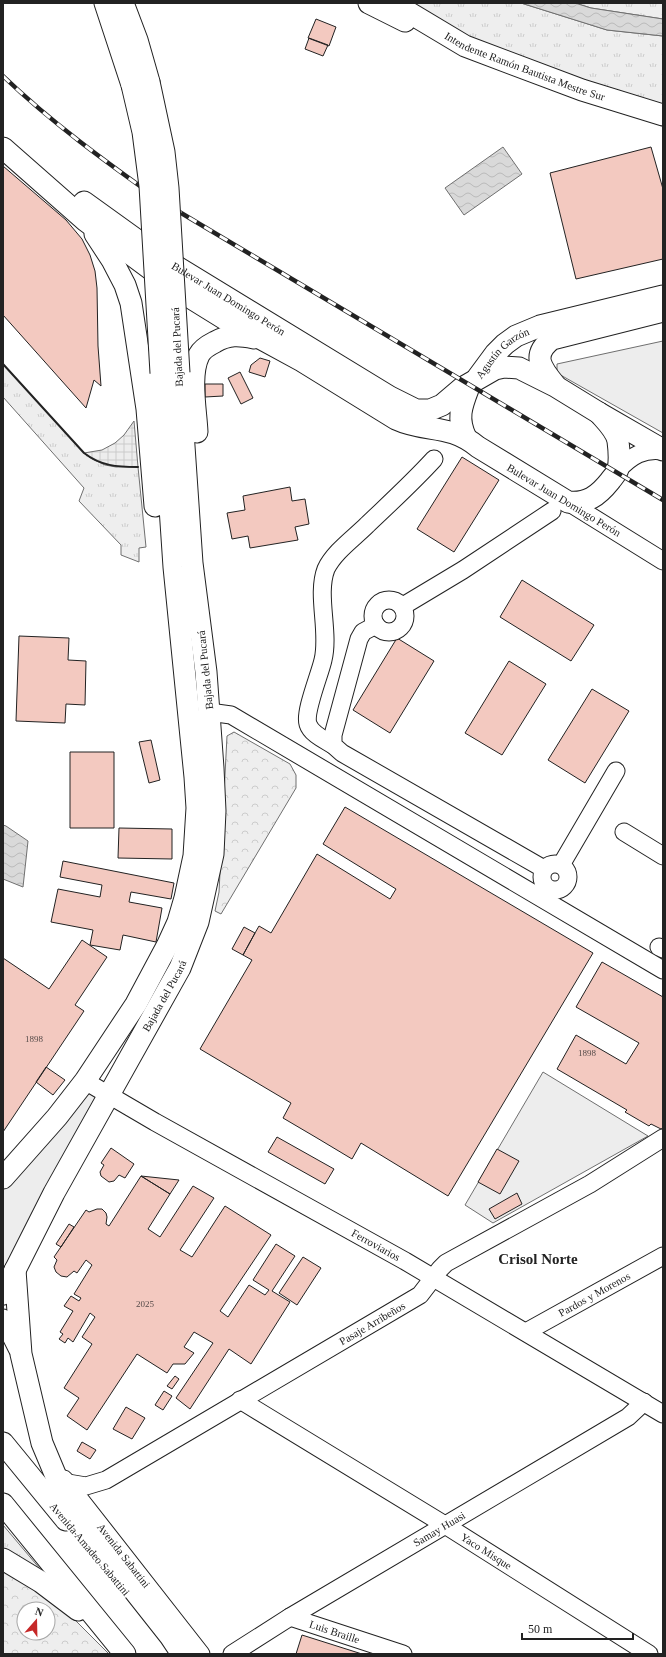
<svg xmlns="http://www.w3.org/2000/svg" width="666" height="1657" font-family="Georgia,serif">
  <defs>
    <pattern id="grass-tufts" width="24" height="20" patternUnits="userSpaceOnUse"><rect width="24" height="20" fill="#eee"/><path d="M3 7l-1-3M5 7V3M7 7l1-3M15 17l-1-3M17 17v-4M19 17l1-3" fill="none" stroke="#ccc"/></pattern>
    <pattern id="park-crowns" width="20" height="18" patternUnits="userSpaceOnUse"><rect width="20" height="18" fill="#eee"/><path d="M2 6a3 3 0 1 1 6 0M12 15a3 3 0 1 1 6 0" fill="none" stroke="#ccc"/></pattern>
    <pattern id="plaza-grid" width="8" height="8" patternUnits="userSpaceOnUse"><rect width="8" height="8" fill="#ededed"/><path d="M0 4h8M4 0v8" fill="none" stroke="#cbcbcb"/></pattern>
    <pattern id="water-waves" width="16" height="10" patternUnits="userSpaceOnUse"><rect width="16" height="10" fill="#d9d9d9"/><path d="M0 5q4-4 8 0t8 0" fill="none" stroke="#bababa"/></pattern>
  </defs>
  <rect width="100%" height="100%" fill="#fff"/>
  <path fill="url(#grass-tufts)" stroke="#6f6f6f" d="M393,3H521L607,30L663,36V115L582,90Z
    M575,3H663V19L591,8Z
    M3,364L84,453C101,466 117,467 138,467L146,547L139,548V562L121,555V545L79,501L84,488L3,397Z
    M3,1525L41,1570L3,1549Z"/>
  <path fill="url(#park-crowns)" stroke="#6f6f6f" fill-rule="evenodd" d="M234,732L290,764L296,775V788L221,914L215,911L219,892L227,736Z
    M3,1571L51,1596L109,1654H3ZM24,1609H48V1633H24Z"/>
  <path fill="#ededed" stroke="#6f6f6f" d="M663,341V433L557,373V364Z
    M543,1072L648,1136L493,1223L465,1205Z
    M87,1092L96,1097L3,1272V1187Z"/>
  <path fill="url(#plaza-grid)" stroke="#6f6f6f" d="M134,421L138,467H116L105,465L92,459L84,453L102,450L115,443L124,435Z"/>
  <path fill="url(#water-waves)" stroke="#6f6f6f" d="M521,3H575L591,8L663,19V36L607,30Z
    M503,147L522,174L464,215L445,188Z
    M3,825L6,826L28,841L23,887L3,879Z"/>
  <path fill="#f3c9c0" stroke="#222" d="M316,19L336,27L329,46L308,38Z
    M309,38L328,45L323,56L305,49Z
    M651,147L663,189V259L576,279L550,173Z
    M3,166L66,220L82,239L90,255L95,271L97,288L98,346L101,386L94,380L86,408L3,315Z
    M260,358L270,361L265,377L249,372L251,365Z
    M240,372L253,398L241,404L228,378Z
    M205,384H223V396L205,397Z
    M462,457L499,480L454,552L417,529Z
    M290,487L292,501L305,499L309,524L295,527L298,540L250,548L248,536L232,539L227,513L245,510L243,496Z
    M522,580L594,625L571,661L500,617Z
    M19,636L69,638L68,660L86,661L85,705L66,704L65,723L16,721Z
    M397,638L434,661L390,733L353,710Z
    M509,661L546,684L502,755L465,733Z
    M592,689L629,711L585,783L548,760Z
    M151,740L160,780L149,783L139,742Z
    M70,752H114V828H70Z
    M345,807L593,953L448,1196L361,1143L352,1159L317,1138L283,1118L291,1103L200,1049L252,960L243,955L255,933L259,926L271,933L317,854L390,899L396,889L323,844Z
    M119,828L172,829V859L118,858Z
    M63,861L174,883L171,899L131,892L129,902L162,908L156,942L123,935L120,950L90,945L93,930L51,922L58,889L100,897L102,885L60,877Z
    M244,927L255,933L243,955L232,949Z
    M82,940L107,957L75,1005L84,1011L3,1132V958L49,989Z
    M602,962L663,997V1128L661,1129L651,1124L649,1126L625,1112L627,1110L557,1069L576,1035L626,1064L639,1043L576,1007Z
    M46,1067L65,1080L53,1095L36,1082Z
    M277,1137L334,1169L325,1184L268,1152Z
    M111,1148L134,1164L125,1178L119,1175L114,1181L109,1182L101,1176L100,1172L104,1165L101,1163Z
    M497,1149L519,1161L500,1194L478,1182Z
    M141,1176L170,1194L148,1229L160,1237L193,1186L214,1198L180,1250L192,1257L225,1206L271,1235L220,1311L228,1317L249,1285L265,1295L269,1290L253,1280L276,1244L295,1256L272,1291L290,1302L251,1364L229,1349L190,1409L176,1398L213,1343L194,1332L184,1347L194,1353L185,1364H173L167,1373L137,1354L87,1430L67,1416L79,1398L64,1388L92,1344L82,1337L95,1317L90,1313L73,1342L68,1338L65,1343L59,1339L63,1334L60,1332L73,1311L64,1306L71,1296L79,1301L81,1298L74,1294L92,1265L86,1260L77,1273L74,1271L67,1277L61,1276L56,1272L54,1267L57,1260L54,1257L86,1210L89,1212L97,1209H102L106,1213L107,1217L106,1224L109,1226Z
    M141,1176L179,1180L170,1194Z
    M517,1193L522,1204L495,1219L489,1209Z
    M69,1224L74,1227L61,1247L56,1244Z
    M303,1257L321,1268L297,1305L279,1293Z
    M175,1376L179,1379L172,1389L167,1386Z
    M164,1391L172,1396L163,1410L155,1405Z
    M126,1407L145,1418L132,1439L113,1429Z
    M82,1442L96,1450L90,1459L77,1451Z
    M302,1635L362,1654H296Z"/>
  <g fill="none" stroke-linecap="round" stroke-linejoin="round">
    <defs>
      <g id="minor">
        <path d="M618,470C631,456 644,448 663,451"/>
        <path d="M568,502L663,561"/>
        <circle cx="389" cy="616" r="16"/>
        <path d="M403,606L463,570L552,511"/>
        <path d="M376,625L363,632L359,639L333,735V745L342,753L544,869"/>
        <path d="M209,712L231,715L663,970"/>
        <path d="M333,745C325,740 311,734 308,724C304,712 320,674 323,660C330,632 316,595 326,569C334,552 354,538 367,525C390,503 413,482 434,459"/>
        <path d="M624,832L663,856"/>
        <circle cx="555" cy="877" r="13"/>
        <path d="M561,865L616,771"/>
        <path d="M659,947L663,949"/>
        <path id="s1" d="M85,1081L155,1122L405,1261L663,1414"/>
        <path id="s2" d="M526,1332L663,1256"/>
        <path id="s3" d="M240,1400L445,1525L649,1654"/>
        <path id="s4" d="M64,1479L201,1654"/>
        <path id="s5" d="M68,1483L86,1486L106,1480L420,1295L440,1269L446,1263L590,1184L663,1138"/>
        <path id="s6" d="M290,1617L403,1654"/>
        <path id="s7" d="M232,1654L290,1617L628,1417L644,1402"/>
      </g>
      <g id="major">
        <path d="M105,3L132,85"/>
        <path d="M123,3L137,40L149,82"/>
        <path d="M369,3L405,21"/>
        <path id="s8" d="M393,3L465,46L582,90L663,115"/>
        <path d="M3,148L86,221L183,293L225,319L302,361L396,419C426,433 449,423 478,447L568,502C587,504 598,496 610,481C612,478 617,473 618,469C620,461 619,449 618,441C616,430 606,421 599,413"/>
        <path id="s9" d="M84,202L159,256L390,397L416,410H430L442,405L462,388L495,369L504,367L519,368L555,386L599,413L663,450"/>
        <path d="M95,234L112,260L125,285L131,303L147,409L155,506"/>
        <path id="s10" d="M478,377L495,354L505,344L516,336L540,326L663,296"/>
        <path d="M555,385C541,368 531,355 552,339L663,311"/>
        <path d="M197,432C196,410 189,375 199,355C202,349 209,345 215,342C229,334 239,335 254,338"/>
        <path d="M466,438C456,417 462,405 470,384"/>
        <path d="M3,1178L57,1117L85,1081L136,1004L167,946L178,922L185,898L194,856L197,808L195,777L174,567L161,373"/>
        <path d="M15,1270L21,1354L42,1443L68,1505L80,1522L170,1636L182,1654"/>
        <path id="s11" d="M3,1294L54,1193L180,968L198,922L213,854L215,811L213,768L206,672L192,563L179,373"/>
        <path d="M3,1320L13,1336L19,1348"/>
        <path d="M3,1443L66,1520"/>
        <path d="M3,1504L125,1654"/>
        <path d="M3,1559L41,1582L78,1610"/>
      </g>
    </defs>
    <use href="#minor" stroke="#222" stroke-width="19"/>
    <use href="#major" stroke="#222" stroke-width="23"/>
    <use href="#minor" stroke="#fff" stroke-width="17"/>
    <use href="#major" stroke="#fff" stroke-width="21"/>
    <defs>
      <path id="rail" d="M3,76C52,123 106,162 161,201L663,500"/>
    </defs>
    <use href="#rail" stroke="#222" stroke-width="4.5"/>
    <use href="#rail" stroke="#fff" stroke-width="3" stroke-dasharray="9" stroke-linecap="butt"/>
    <defs>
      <path id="major-bridge" d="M149,82L164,152L168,188L179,373
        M132,85L143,132L150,186L161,373"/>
    </defs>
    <use href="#major-bridge" stroke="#222" stroke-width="23" stroke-linecap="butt"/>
    <use href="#major-bridge" stroke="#fff" stroke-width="21"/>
    <path stroke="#222" stroke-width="2" d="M3,364L84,453C101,466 117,467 138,467"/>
  </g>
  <g text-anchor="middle" stroke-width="3" stroke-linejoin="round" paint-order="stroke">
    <g font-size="9" fill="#564c4a">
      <text x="34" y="1042">1898</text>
      <text x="587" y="1056">1898</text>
      <text x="145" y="1307">2025</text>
    </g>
    <g font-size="11" fill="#222" stroke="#fff">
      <text dy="4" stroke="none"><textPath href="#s8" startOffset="147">Intendente Ramón Bautista Mestre Sur</textPath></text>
      <text dy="4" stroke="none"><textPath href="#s9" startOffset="174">Bulevar Juan Domingo Perón</textPath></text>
      <text transform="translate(177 347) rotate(-93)" y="4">Bajada del Pucará</text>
      <text dy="4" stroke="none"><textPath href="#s10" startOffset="35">Agustín Garzón</textPath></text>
      <text transform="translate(564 500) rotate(31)" y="4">Bulevar Juan Domingo Perón</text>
      <text transform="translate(205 670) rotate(-96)" y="4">Bajada del Pucará</text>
      <text dy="4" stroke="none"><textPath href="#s11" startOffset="339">Bajada del Pucará</textPath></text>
      <text dy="4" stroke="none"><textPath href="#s1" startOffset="334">Ferroviarios</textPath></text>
      <text dy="4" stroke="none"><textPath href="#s2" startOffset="78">Pardos y Morenos</textPath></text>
      <text dy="4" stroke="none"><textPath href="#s5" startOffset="348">Pasaje Arribeños</textPath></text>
      <text dy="4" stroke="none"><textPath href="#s7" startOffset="242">Samay Huasi</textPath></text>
      <text transform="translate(90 1549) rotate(50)" y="4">Avenida Amadeo Sabattini</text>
      <text dy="4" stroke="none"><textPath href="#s3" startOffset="289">Yaco Misque</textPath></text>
      <text dy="4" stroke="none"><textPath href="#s4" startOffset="97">Avenida Sabattini</textPath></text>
      <text dy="4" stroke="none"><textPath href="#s6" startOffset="47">Luis Braille</textPath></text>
    </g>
    <g font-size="15" font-weight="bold" fill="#222" stroke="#fff">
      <text x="538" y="1264">Crisol Norte</text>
    </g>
  </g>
  <rect width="666" height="1657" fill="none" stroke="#222222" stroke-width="8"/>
  <g transform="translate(36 1621) rotate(20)"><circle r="19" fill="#ffffff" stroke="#a7a7a7"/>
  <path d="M0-3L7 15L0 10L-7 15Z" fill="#c62828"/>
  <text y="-6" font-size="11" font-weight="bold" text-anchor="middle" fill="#222222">N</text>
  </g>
  <path d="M522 1633v6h111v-6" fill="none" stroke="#222222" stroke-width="2"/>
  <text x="528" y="1633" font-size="12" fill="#222222" stroke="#ffffff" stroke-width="3" paint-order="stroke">50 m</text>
</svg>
